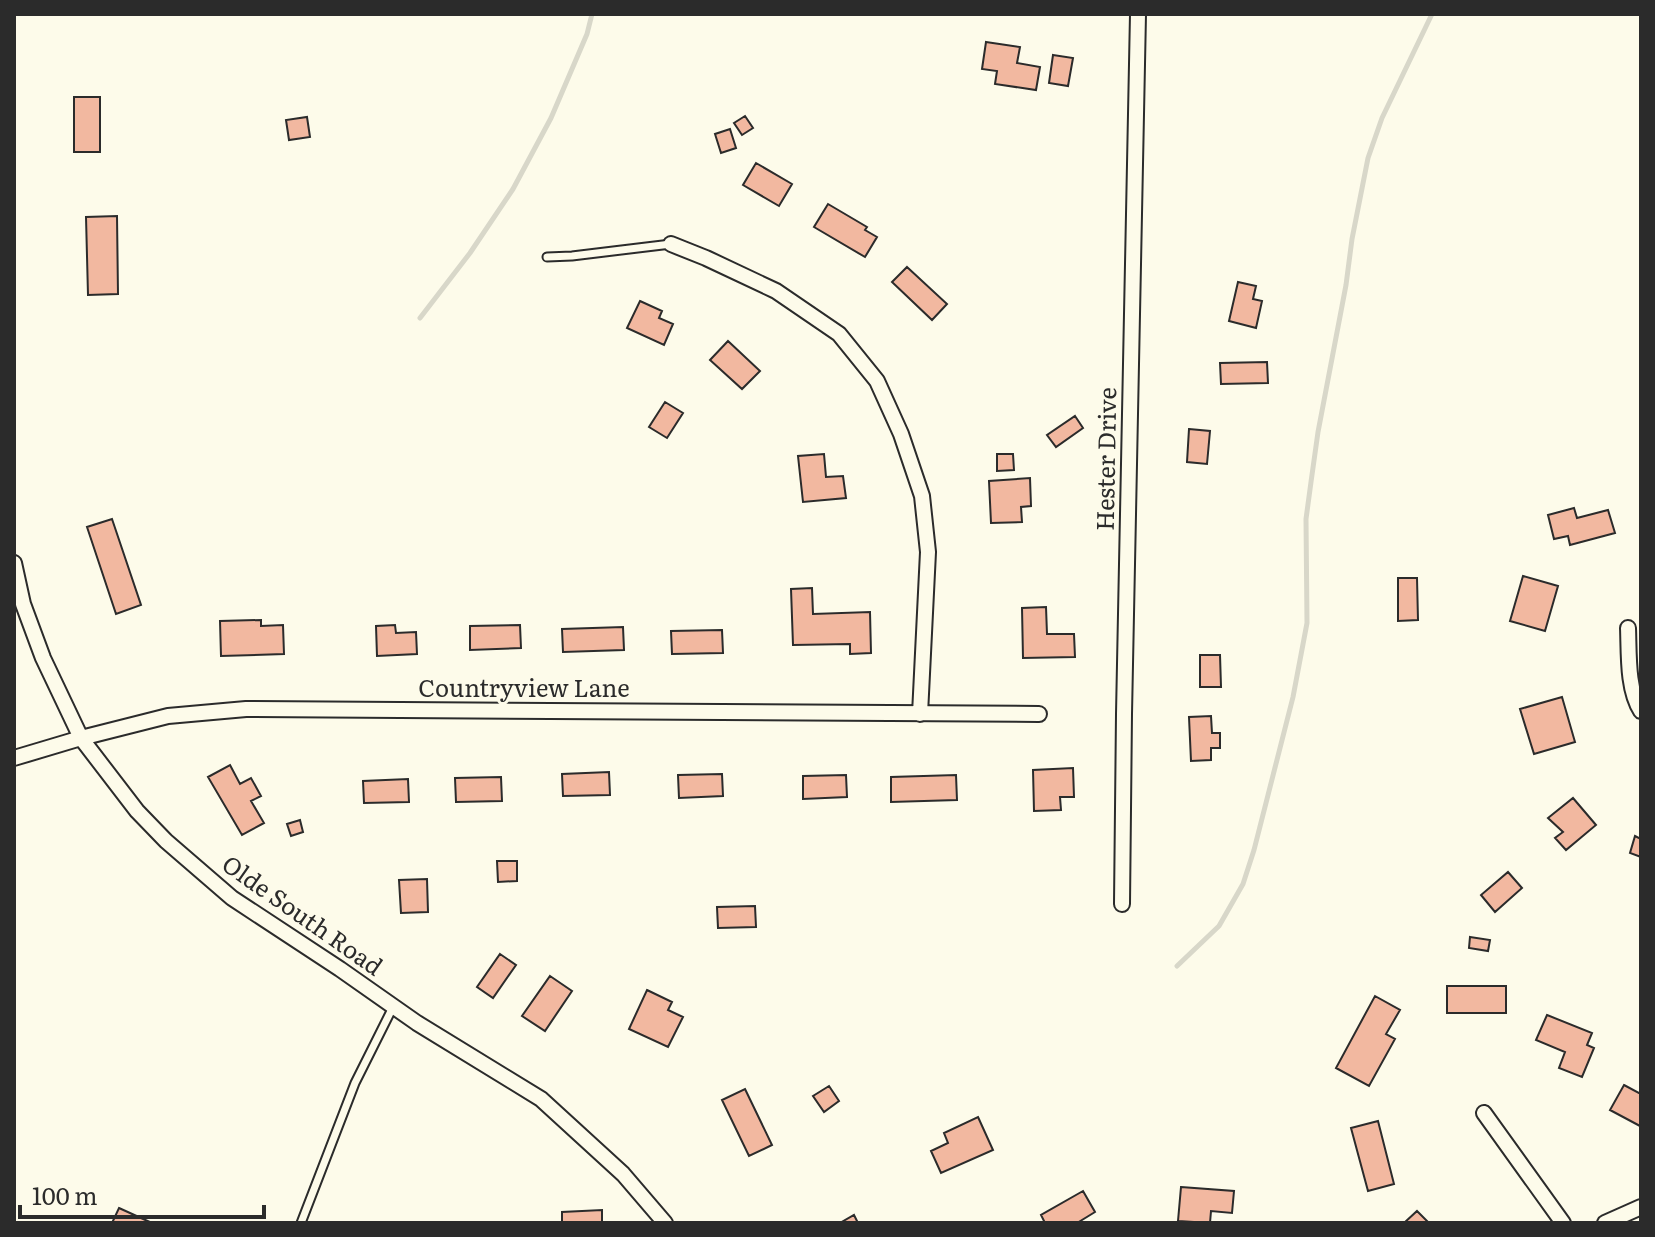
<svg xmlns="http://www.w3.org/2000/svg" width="1655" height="1237" font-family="Literata,serif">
  <rect width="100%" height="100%" fill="#fdfbea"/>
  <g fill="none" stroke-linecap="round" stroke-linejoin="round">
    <path stroke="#d8d7c9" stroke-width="5" d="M420,318L470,253L513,189L551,118L587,34L592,14
      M1177,966L1219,926L1243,884L1254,850L1293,697L1307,623L1306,519L1311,482L1318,432L1346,285L1352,239L1368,158L1382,118L1432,14"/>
  </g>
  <path fill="#f2b8a0" stroke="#2b2b2b" stroke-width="2" d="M986,42L1020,47L1017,63L1040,67L1036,90L995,84L997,71L982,69Z
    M1053,55L1073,58L1068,86L1049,83Z
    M74,97H100V152H74Z
    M745,116L753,128L742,135L734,123Z
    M307,117L310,137L289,140L286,120Z
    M730,129L736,148L721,153L715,134Z
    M756,163L792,184L779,206L743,185Z
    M828,204L867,227L865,230L877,237L865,257L814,227Z
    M117,216L118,294L88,295L86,217Z
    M907,267L947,304L932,320L892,282Z
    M1238,282L1256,286L1253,299L1262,301L1256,328L1229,321Z
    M640,301L662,311L659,318L673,324L664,345L627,328Z
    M728,341L760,371L742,389L710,360Z
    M1267,362L1268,383L1221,384L1220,363Z
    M665,402L683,413L667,438L649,427Z
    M1075,416L1083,428L1056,447L1047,435Z
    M1189,429L1210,431L1207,464L1187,462Z
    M824,454L826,477L843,476L846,498L803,502L798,456Z
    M997,454H1013L1014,470L997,471Z
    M1030,478L1031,506L1021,507L1022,522L991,523L989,481Z
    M1574,508L1577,518L1608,510L1615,533L1570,545L1568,536L1554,539L1548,515Z
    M112,519L141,605L116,614L87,527Z
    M1523,576L1558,586L1545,631L1510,621Z
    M1398,578H1417L1418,620L1398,621Z
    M812,588L813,614L870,612L871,653L850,654V644L793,645L791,589Z
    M1046,607L1047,634H1074L1075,657L1023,658L1022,608Z
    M261,620V626L283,625L284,654L221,656L220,621Z
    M395,625L396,633L416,632L417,654L377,656L376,626Z
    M520,625L521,648L470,650V626Z
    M623,627L624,650L563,652L562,629Z
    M722,630L723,653L672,654L671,631Z
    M1200,655H1220L1221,687H1200Z
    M1562,697L1575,742L1534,754L1520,709Z
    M1211,716L1212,733H1220V748H1211V760L1191,761L1189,717Z
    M230,765L240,784L251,778L261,796L251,801L264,823L242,835L208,777Z
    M1073,768L1074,797H1060L1061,810L1034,811L1033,770Z
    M609,772L610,795L563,796L562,774Z
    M722,774L723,796L679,798L678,775Z
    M846,775L847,797L803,799V776Z
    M956,775L957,800L891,802V777Z
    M501,777L502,801L456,802L455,778Z
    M408,779L409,802L364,803L363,781Z
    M1573,798L1596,825L1566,850L1555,838L1563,832L1548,818Z
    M300,820L303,832L291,836L287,824Z
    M1635,836L1641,839V857L1630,853Z
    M497,861H517V881L498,882Z
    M1508,872L1522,888L1495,912L1481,895Z
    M427,879L428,912L401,913L399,880Z
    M755,906L756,927L718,928L717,907Z
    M1470,937L1490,940L1488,951L1469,948Z
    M500,954L516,965L493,998L477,987Z
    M550,976L572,991L545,1031L522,1016Z
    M1447,986H1506V1013H1447Z
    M647,990L672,1002L668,1010L683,1017L668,1047L629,1029Z
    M1375,996L1400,1010L1386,1034L1395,1039L1369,1086L1336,1068Z
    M1547,1015L1592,1033L1587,1045L1594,1048L1582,1077L1559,1068L1565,1052L1536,1040Z
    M1624,1085L1641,1094L1640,1126L1610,1110Z
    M829,1086L839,1101L824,1112L813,1096Z
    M745,1089L772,1145L749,1156L722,1100Z
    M978,1117L993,1150L941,1173L931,1151L948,1143L944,1133Z
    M1378,1121L1394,1184L1368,1191L1351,1128Z
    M1181,1187L1234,1191L1232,1213L1211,1211L1210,1223L1178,1221Z
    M1083,1191L1095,1212L1077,1223H1045L1041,1215Z
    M119,1208L152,1223H112Z
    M602,1210V1223H562V1212Z
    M1417,1211L1429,1223H1404Z
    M854,1215L858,1223H840Z"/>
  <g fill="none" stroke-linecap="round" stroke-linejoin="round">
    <defs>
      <path id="service" d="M547,257L572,256L671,244
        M301,1223L355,1083L393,1007"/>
      <path id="minor" d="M671,244L706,258L776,291L839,334L877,381L901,434L922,496L928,552L920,714
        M14,563L23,604L43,658L81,738L137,811L166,841L232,898L340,969L417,1023L541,1099L623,1174L665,1223
        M1628,628C1629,652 1627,690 1641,711
        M14,758L81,738L168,716L246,709L1039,714
        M1122,904L1124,714L1138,14
        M1484,1113L1563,1223
        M1605,1223L1641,1207"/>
    </defs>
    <use href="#service" stroke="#2b2b2b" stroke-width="11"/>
    <use href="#minor" stroke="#2b2b2b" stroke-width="18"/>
    <use href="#service" stroke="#fdfbea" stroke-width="7"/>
    <use href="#minor" stroke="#fdfbea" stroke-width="14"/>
  </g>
  <g text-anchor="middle" stroke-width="6" stroke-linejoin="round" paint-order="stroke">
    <g font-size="24" fill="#2b2b2b" stroke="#fdfbea">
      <text transform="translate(1107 459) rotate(-89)" y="8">Hester Drive</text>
      <text x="524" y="697">Countryview Lane</text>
      <text transform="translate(302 916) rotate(35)" y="8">Olde South Road</text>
    </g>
  </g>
  <rect width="1655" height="1237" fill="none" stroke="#2b2b2b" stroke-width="32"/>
  <path d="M20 1205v12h244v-12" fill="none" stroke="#2b2b2b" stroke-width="4"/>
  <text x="32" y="1205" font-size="24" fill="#2b2b2b" stroke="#fdfbea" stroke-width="6" paint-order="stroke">100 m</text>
</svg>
